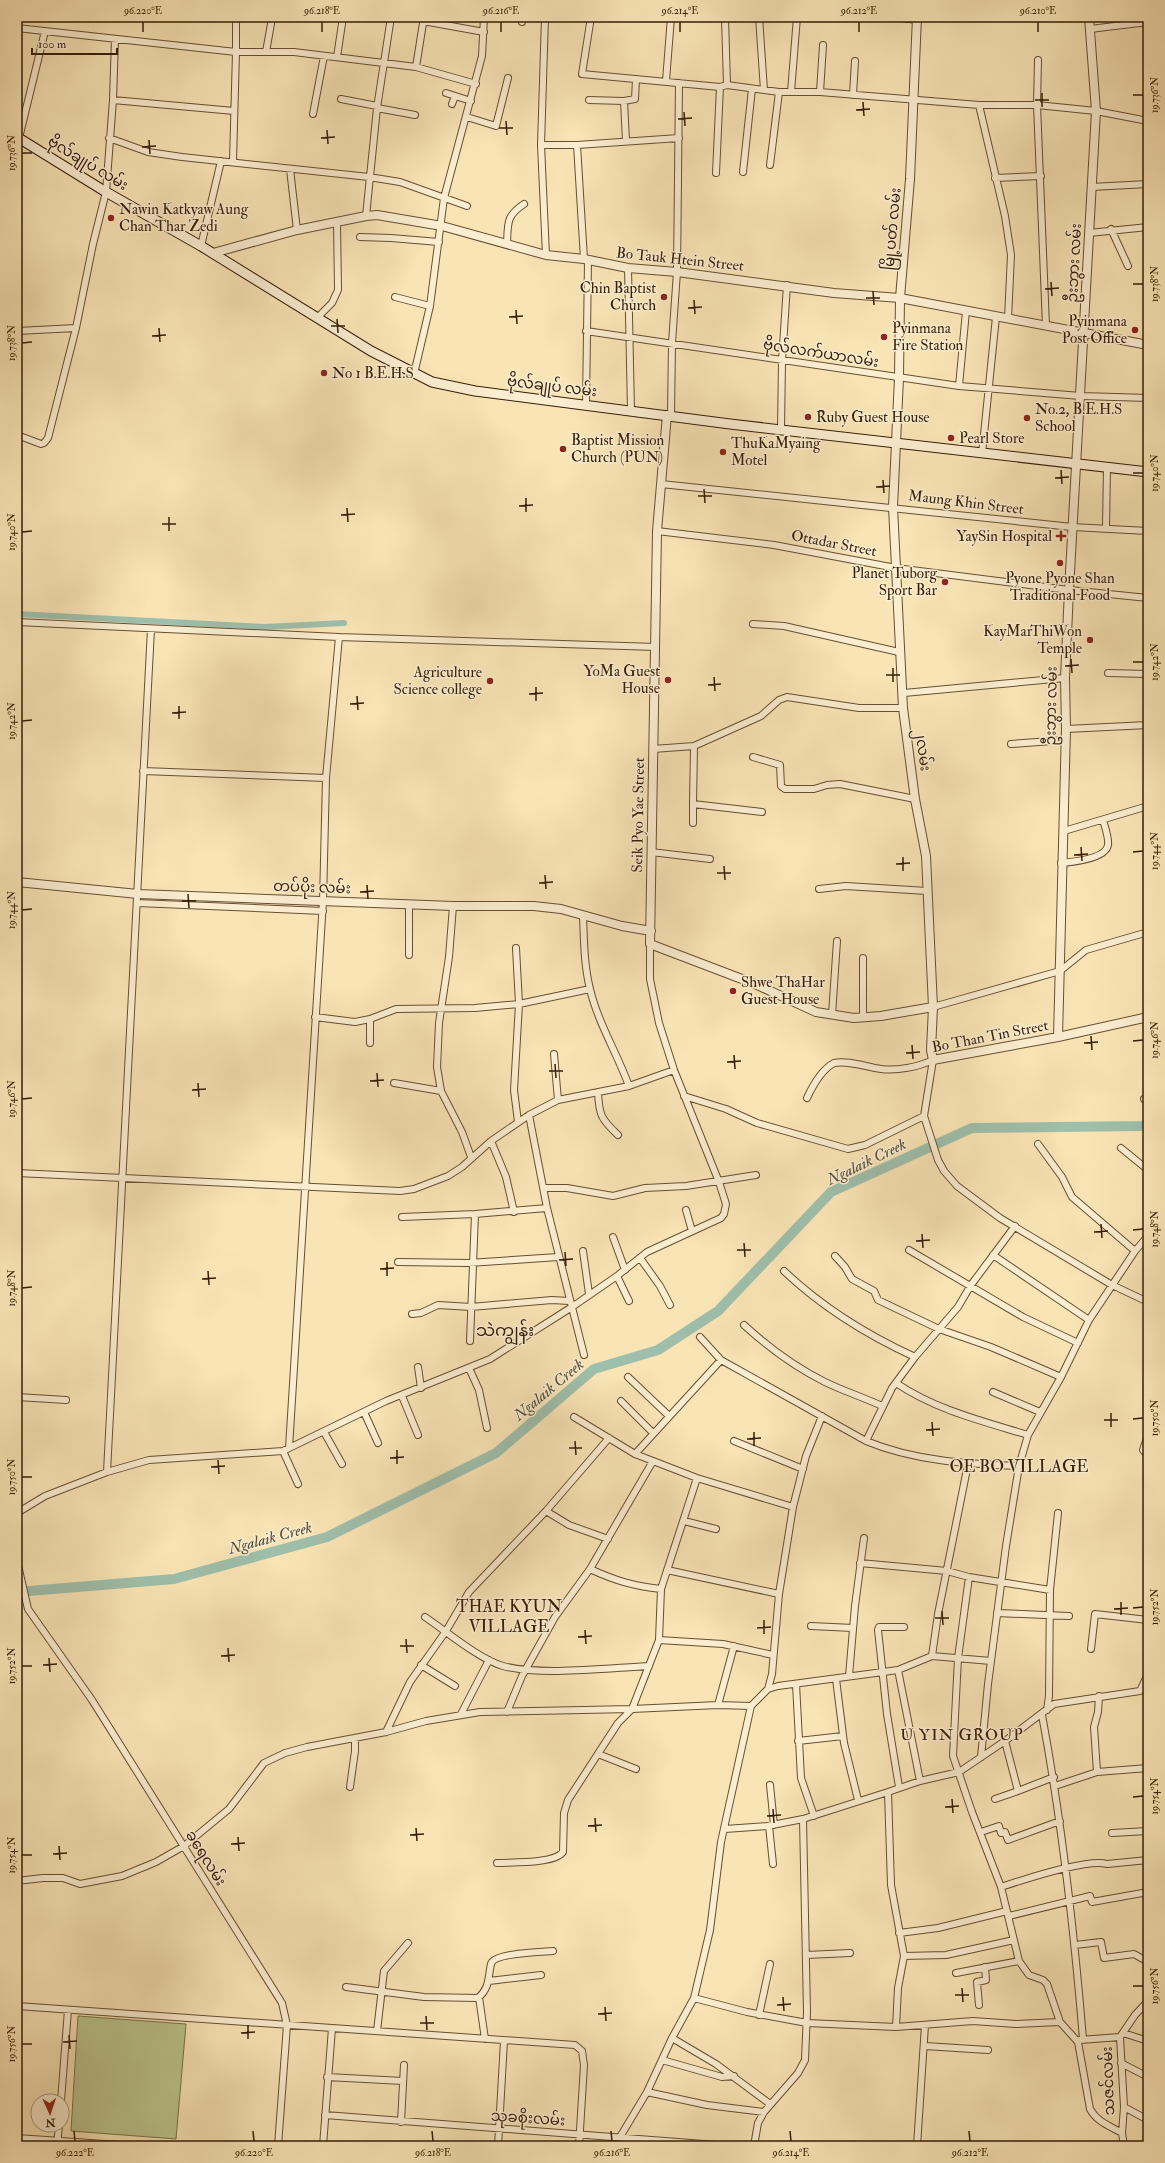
<svg xmlns="http://www.w3.org/2000/svg" width="1165" height="2163" font-family="'IM FELL Double Pica','Noto Sans Myanmar',serif">
  <rect width="100%" height="100%" fill="#f9e4b6"/>
  <filter id="stains"><feTurbulence type="fractalNoise" baseFrequency=".005" numOctaves="4"/><feColorMatrix values="0 0 0 0 .2 0 0 0 0 .09 0 0 0 0 .02 0 0 0 .5 -.17"/></filter>
  <radialGradient id="worn" r=".72"><stop offset=".6" stop-color="#630" stop-opacity="0"/><stop offset="1" stop-color="#630" stop-opacity=".3"/></radialGradient>
  <path fill="#bbc590" stroke="#78714b" d="M78,2016L186,2024L176,2139L71,2131Z"/>
  <g fill="none" stroke-linecap="round" stroke-linejoin="round">
    <path stroke="#9ebfab" stroke-width="6" d="M17,614L265,627L344,623"/>
    <path stroke="#9ebfab" stroke-width="10" d="M17,1592L174,1579L327,1537L496,1453L594,1369L658,1350L718,1311L831,1192L972,1128L1142,1126L1148,1124"/>
    <defs>
      <path id="minor" d="M545,17L541,145L546,255
        M591,17L582,74L720,87L727,85
        M725,17L727,85L779,92H820L979,105H1037L1096,111L1148,121
        M759,17L764,90
        M893,17L917,20
        M423,21L484,32
        M522,22L523,17
        M17,28L236,52V24
        M1090,29L1148,22
        M266,52L272,18
        M337,57L343,17
        M1038,60L1037,105L1046,326
        M416,67L424,17
        M666,81L671,17
        M791,92L797,17
        M820,92L823,45
        M446,93L471,101
        M853,95L855,61
        M341,99L377,106
        M113,100L115,39
        M589,100L624,101L635,99L636,79
        M624,101L626,141
        M452,104L455,96
        M979,105L1005,216L1011,255L1008,319
        M377,108L415,115
        M313,114L324,56
        M467,117L496,126L508,78
        M19,138L45,31
        M109,138L148,152L182,157L369,177L400,182L467,206
        M541,145H577L679,138
        M577,145L584,259
        M233,161L236,52H294L416,67L476,84
        M770,165L779,92
        M290,169L297,230
        M743,172L752,89
        M716,173L720,87
        M995,178L1041,176
        M1091,187L1148,184
        M366,216L377,108L391,17
        M1111,229L1128,266
        M1089,233L1148,227
        M360,237L391,238L439,242
        M507,244C508,223 506,216 524,204
        M201,246L221,161
        M628,268L631,411
        M395,297L430,306
        M317,318L332,303L338,290L337,222
        M17,331L76,328
        M586,331L959,386L1081,396L1148,398
        M414,374L430,306L444,198L482,56L484,17
        M959,386L966,311
        M586,405L588,261
        M671,415L672,343L677,272L679,83
        M781,429L782,361L787,285
        M17,435L41,444L44,443L48,438L76,328L93,244L106,192L113,100L234,111
        M982,454L996,317
        M661,484L1072,527L1148,531
        M1106,528L1107,466
        M657,531L774,545L896,568L1069,590L1148,598
        M17,622L339,637L656,647
        M753,624L784,626L899,652
        M1108,673L1148,674
        M904,693L1065,678
        M1066,729L1148,725
        M1011,744L1065,740
        M694,746L693,804L762,812
        M653,749L694,746L761,716L779,700L787,697L859,708H903
        M753,757L780,765L781,786L785,789H814L827,785L840,784L915,799
        M143,771L326,778
        M693,823V804
        M1064,831L1148,806
        M651,852L710,859
        M1061,863C1072,862 1106,859 1108,845C1109,838 1105,827 1103,820
        M819,889L846,886L927,891
        M137,903L323,911
        M453,906L449,957L439,1023L437,1067L441,1091L462,1132L471,1157
        M583,916C584,940 584,965 590,989C598,1023 617,1053 629,1086
        M409,955V904
        M863,958V1018
        M933,1007L1060,971L1086,950L1148,932
        M832,1015L837,941
        M315,1017L355,1022L370,1019L396,1009L475,1008L519,1004L516,948
        M370,1043V1019
        M554,1054L558,1100
        M933,1060L924,1116L938,1160L944,1171L957,1186L1000,1218L1112,1285L1148,1302
        M394,1083L441,1091
        M598,1092C599,1115 601,1119 618,1135
        M684,1096L726,1109L757,1123L848,1149L865,1145L924,1116
        M807,1098C813,1085 821,1070 834,1063C849,1060 866,1067 881,1069C897,1071 918,1067 933,1060
        M1144,1099L1148,1098
        M529,1115L547,1208
        M518,1122L514,1090L519,1004L590,989
        M491,1141L506,1177L514,1212
        M1038,1144L1062,1177L1072,1197L1135,1251
        M1121,1148L1148,1170
        M17,1173L400,1191L414,1189L448,1176L462,1167L491,1141L529,1115L558,1100L629,1086L674,1070
        M544,1188H567L613,1196L645,1188L686,1186L756,1175
        M686,1210L692,1231
        M402,1217L475,1214L547,1208L584,1355
        M613,1237L625,1270
        M909,1250L1023,1317L1078,1343
        M583,1251L589,1294
        M993,1255L1089,1320
        M835,1256L845,1267L852,1279L874,1291L878,1300L939,1329L991,1347L1061,1377
        M640,1258L660,1286L670,1305
        M398,1262L469,1263L558,1257
        M784,1271C822,1307 867,1335 915,1357
        M617,1276L629,1301
        M412,1314L421,1313L438,1305L471,1307L552,1300L569,1301
        M744,1325C768,1347 795,1367 825,1382C843,1391 863,1397 882,1406
        M700,1337L721,1360L866,1441C914,1461 968,1464 1019,1466
        M470,1341L475,1214
        M418,1367L421,1388
        M469,1368L479,1390L487,1428
        M628,1377L668,1415
        M896,1383C936,1410 982,1421 1028,1435
        M993,1392L1040,1412
        M402,1396L418,1435
        M17,1397L66,1400
        M621,1401L653,1433
        M364,1412L378,1443
        M574,1417L635,1454L697,1478L793,1507
        M324,1432L342,1464
        M1148,1435L1143,1450L1148,1456
        M734,1441L803,1469
        M866,1441L892,1388L915,1357L958,1307L971,1285L1015,1226
        M289,1448L323,901L326,778L339,637
        M283,1451L298,1484
        M635,1454L721,1360
        M107,1472L151,629
        M546,1511L569,1525L608,1539
        M17,1513L45,1496L107,1472L149,1460L283,1451L386,1401L490,1359L572,1307L617,1276L647,1252L721,1218L724,1214L726,1204L719,1182L674,1070L659,1023L650,979V944
        M684,1521L716,1529
        M17,1561L28,1609L92,1700L282,2003L287,2025L278,2146
        M860,1563L947,1571L969,1577L1050,1590
        M590,1569C616,1581 634,1586 661,1589
        M667,1570L779,1594
        M997,1613L1069,1616
        M425,1617C446,1631 479,1659 503,1666C540,1676 608,1668 649,1666
        M811,1626L853,1628
        M659,1640L723,1644L773,1655
        M1091,1649L1095,1614L1148,1620
        M932,1656L938,1614L968,1464
        M421,1665L455,1686
        M898,1670L920,1781
        M849,1676L855,1606L864,1538
        M836,1679L844,1743L858,1800
        M796,1684L801,1778L814,1816
        M768,1689L778,1686L898,1670L932,1656L991,1661
        M718,1705L734,1646
        M1047,1710L1049,1696L1050,1590L1058,1513
        M507,1712L522,1676L555,1617L590,1569L653,1461
        M461,1714L489,1660
        M1042,1715C1062,1822 1074,1930 1083,2039
        M386,1732L410,1682L446,1631L469,1592L546,1511L609,1438
        M798,1741L843,1736
        M598,1754L636,1769
        M981,1757L988,1684L1006,1546L1019,1466L1028,1435L1061,1377L1089,1320L1135,1251L1148,1236
        M1097,1772L1094,1727L1098,1712L1099,1696
        M770,1785L774,1825
        M1055,1786L1097,1772L1148,1768
        M350,1787L355,1751V1738
        M899,1787L887,1714L878,1630L879,1627H904
        M1018,1791L1054,1777
        M995,1799L1018,1791L1005,1741
        M769,1826L773,1864
        M725,1829L767,1826L803,1819L888,1792
        M981,1832L999,1826L1001,1833L1005,1832L1008,1840L1060,1821
        M1112,1833L1148,1831
        M497,1863C512,1862 554,1864 563,1852L564,1813L568,1800L618,1723L632,1709L659,1640L661,1589L697,1478
        M17,1881L43,1878H63L80,1884L122,1876L156,1862L184,1846L229,1809L264,1763L285,1753L307,1747L386,1732L426,1721L480,1712L632,1709L718,1705L751,1706
        M1001,1887C1022,1880 1088,1858 1107,1864L1148,1860
        M1009,1916L1090,1896L1092,1902L1148,1892
        M899,1933L938,1928L1007,1911
        M1075,1945L1101,1942L1104,1958L1134,1954L1148,1962
        M806,1955L850,1953
        M904,1956L946,1955L1014,1940
        M1019,1961L1029,1975L1043,1980L1047,1984L1060,2022L1078,2042L1090,2109C1097,2122 1110,2126 1122,2133
        M956,1973L1019,1961L1001,1887L972,1812L953,1756L958,1658L969,1577
        M489,1981L541,1975
        M346,1987L424,1997L478,1998C490,1988 488,1977 491,1964C493,1953 542,1952 553,1951
        M479,1997L485,2039
        M694,1998L747,2012L807,2023L896,2027L973,2021L1016,2024L1060,2022
        M979,2005L977,1982L986,1980L985,1967
        M17,2006L575,2045L582,2051L584,2065L579,2146
        M759,2015L770,1964
        M896,2027L898,1988L904,1956L891,1885L888,1792L920,1781L959,1772L1005,1741L1054,1704L1140,1691L1148,1674
        M377,2031L384,1971L408,1943
        M1123,2033L1148,2041
        M672,2038L716,2064L770,2104
        M1080,2040L1120,2037
        M925,2046L988,2050
        M662,2060L722,2077L734,2076
        M1121,2063L1148,2077
        M327,2077L403,2081
        M647,2092L707,2105L764,2112
        M61,2101L68,2010
        M1124,2107L1148,2120
        M325,2115L730,2146
        M401,2122L404,2065
        M620,2137L647,2092L672,2038L694,1998L710,1930L721,1842L751,1706L768,1689L772,1674L779,1594L793,1507L806,1456L822,1416
        M17,2138L134,2146
        M57,2146L59,2125
        M323,2146L332,2028
        M498,2146L504,2041
        M754,2146L758,2123L764,2112L798,2073L805,2060L807,2012L803,1819
        M917,2146L925,2025
        M1124,2146L1122,2133L1124,2107L1120,2037L1135,2015L1148,2001"/>
      <path id="tertiary" d="M917,17L910,179L900,298L899,378L893,507L903,708L915,799L926,856L933,1007L931,1050L933,1060L1058,1037L1148,1017
        M213,253L297,230L366,216L377,215L442,226L546,255L584,259L628,268L677,272L834,293L900,298L1148,345
        M667,415L657,531L650,944L755,984L816,1012L854,1018L881,1016L933,1007
        M17,882L138,894L453,906H534L561,909L622,926L651,931
        M1058,1037L1066,729L1065,678L1069,590L1096,111L1089,17"/>
      <path id="secondary" d="M17,137L106,192L201,246L371,351L432,382L475,391L730,424L1148,472"/>
    </defs>
    <use href="#minor" stroke="#664f32" stroke-width="8"/>
    <use href="#tertiary" stroke="#664f32" stroke-width="10"/>
    <use href="#secondary" stroke="#351d06" stroke-width="11"/>
    <use href="#minor" stroke="#fbedd0" stroke-width="6"/>
    <use href="#tertiary" stroke="#fbedd0" stroke-width="8"/>
    <use href="#secondary" stroke="#fbedd0" stroke-width="9"/>
  </g>
  <path fill="none" stroke="#351d06" stroke-width="1.5" d="M143,22V32M322,22V32M501,22V32M680,22V32M859,22V32M1038,22V32M1042,93V107M1133,95H1143M1035,100H1049M863,102L864,116M856,110L870,109M684,112L685,126M678,119L692,118M506,121L507,135M499,128H513M327,130L328,144M321,138L335,137M149,140L150,154M142,147L156,146M22,153H32M1051,282L1052,296M1133,284H1143M1045,289L1059,288M873,291L874,305M866,298H880M694,300L695,314M688,308L702,307M516,310L517,324M509,317L523,316M337,319L338,333M331,326H345M159,328L160,342M152,336L166,335M22,343L32,342M1061,470L1062,484M1133,473H1143M1055,478L1069,477M883,480L884,493M876,487L890,486M704,489L705,503M698,496H712M526,498V512M519,506L533,505M347,508L348,522M341,515L355,514M169,517V531M162,524H176M22,532L32,531M1071,659L1072,673M1133,662H1143M1065,666L1079,665M893,668V682M886,675H900M714,677L715,691M708,685L721,684M536,687V701M529,694L543,693M357,696L358,710M350,704L364,703M179,706V719M172,713L186,712M22,721L32,720M1081,847L1082,861M1133,852L1143,851M1074,855L1088,854M903,857V871M896,864L910,863M724,866L725,880M717,873H731M545,875L546,889M539,883L553,882M367,885L368,899M360,892L374,891M188,894L189,908M182,901H196M22,910L32,909M1091,1036L1092,1050M1133,1041L1143,1040M1084,1043L1098,1042M912,1045L913,1059M906,1053L920,1052M734,1055L735,1069M727,1062L741,1061M555,1064L556,1078M549,1071H563M377,1073L378,1087M370,1081L384,1080M198,1083L199,1097M192,1090L206,1089M22,1099L32,1098M1101,1224L1102,1238M1133,1230L1143,1229M1094,1232L1108,1231M922,1234L923,1248M916,1241L930,1240M744,1243L745,1257M737,1250H751M565,1252L566,1266M559,1260L573,1259M387,1262V1276M380,1269L394,1268M208,1271L209,1285M202,1279L216,1278M22,1288L32,1287M1111,1413V1427M1133,1419L1143,1418M1104,1420H1118M932,1422L933,1436M926,1430L940,1429M754,1432V1446M747,1439L761,1438M575,1441L576,1455M569,1448H582M397,1450V1464M390,1458L404,1457M218,1460L219,1474M211,1467L225,1466M22,1477H32M1121,1602V1615M1133,1608L1143,1607M1114,1609L1128,1608M942,1611L943,1625M935,1618H949M764,1620V1634M757,1628L771,1627M585,1630L586,1644M578,1637L592,1636M406,1639L407,1653M400,1646H414M228,1648L229,1662M221,1656L235,1655M49,1658L50,1672M43,1665L57,1664M22,1666H32M1133,1797L1143,1796M952,1799L953,1813M945,1807L959,1806M773,1809L774,1823M767,1816L781,1815M595,1818L596,1832M588,1826L602,1825M416,1828L417,1841M410,1835L424,1834M238,1837L239,1851M231,1844L245,1843M59,1846L60,1860M53,1854L67,1853M22,1855H32M1133,1986H1143M962,1988L963,2002M955,1995H969M783,1997L784,2011M777,2005L791,2004M605,2007L606,2021M598,2014L612,2013M426,2016L427,2030M420,2023H434M248,2025V2039M241,2033L255,2032M69,2035L70,2049M63,2042L77,2041M22,2044H32M74,2131L75,2141M253,2131L254,2141M432,2131L433,2141M611,2131L612,2141M790,2131L791,2141M969,2131L970,2141"/>
  <g fill="#8f2418" stroke="#fbedd0" stroke-width="1.5">
    <circle cx="111" cy="218" r="4"/>
    <circle cx="664" cy="297" r="4"/>
    <circle cx="1135" cy="330" r="4"/>
    <circle cx="884" cy="337" r="4"/>
    <circle cx="324" cy="373" r="4"/>
    <circle cx="808" cy="417" r="4"/>
    <circle cx="1027" cy="418" r="4"/>
    <circle cx="951" cy="438" r="4"/>
    <circle cx="563" cy="449" r="4"/>
    <circle cx="723" cy="452" r="4"/>
    <path d="M1059 530h4v4h4v4h-4v4h-4v-4h-4v-4h4z"/>
    <circle cx="1060" cy="563" r="4"/>
    <circle cx="945" cy="582" r="4"/>
    <circle cx="1090" cy="640" r="4"/>
    <circle cx="668" cy="680" r="4"/>
    <circle cx="490" cy="681" r="4"/>
    <circle cx="733" cy="991" r="4"/>
  </g>
  <g text-anchor="middle" stroke-width="3" stroke-linejoin="round" paint-order="stroke">
    <g font-size="15" fill="#351d06" stroke="#fbedd0">
      <text transform="translate(88 163) rotate(31)" y="5">ဗိုလ်ချုပ် လမ်း</text>
      <text transform="translate(892 229) rotate(-85)" y="5">မြို့ပတ် လမ်း</text>
      <text transform="translate(680 259) rotate(6)" y="5">Bo Tauk Htein Street</text>
      <text transform="translate(1074 263) rotate(-87)" y="5">ဦးဘွား လမ်း</text>
      <text transform="translate(821 353) rotate(9)" y="5">ဗိုလ်လက်ယာလမ်း</text>
      <text transform="translate(552 386) rotate(7)" y="5">ဗိုလ်ချုပ် လမ်း</text>
      <text transform="translate(966 502) rotate(7)" y="5">Maung Khin Street</text>
      <text transform="translate(834 543) rotate(11)" y="5">Ottadar Street</text>
      <text transform="translate(1051 706) rotate(-89)" y="5">ဦးဘွား လမ်း</text>
      <text transform="translate(923 750) rotate(82)" y="5">၂လမ်း</text>
      <text transform="translate(638 815) rotate(-89)" y="5">Seik Pyo Yae Street</text>
      <text transform="translate(312 887) rotate(2)" y="5">တပ်ပိုး လမ်း</text>
      <text transform="translate(990 1036) rotate(-11)" y="5">Bo Than Tin Street</text>
      <text transform="translate(206 1858) rotate(58)" y="5">ခရေလမ်း</text>
      <text transform="translate(1108 2081) rotate(-92)" y="5">သဇင်လမ်း</text>
      <text transform="translate(528 2118) rotate(4)" y="5">သုခစိုးလမ်း</text>
    </g>
    <g font-size="15" fill="#351d06" stroke="#fbedd0" text-anchor="start">
      <text x="119" y="214">Nawin Katkyaw Aung<tspan x="119" dy="17">Chan Thar Zedi</tspan></text>
      <text x="656" y="293" text-anchor="end">Chin Baptist<tspan x="656" dy="17">Church</tspan></text>
      <text x="1127" y="326" text-anchor="end">Pyinmana<tspan x="1127" dy="17">Post Office</tspan></text>
      <text x="892" y="333">Pyinmana<tspan x="892" dy="17">Fire Station</tspan></text>
      <text x="332" y="378">No 1 B.E.H.S</text>
      <text x="1035" y="414">No.2, B.E.H.S<tspan x="1035" dy="17">School</tspan></text>
      <text x="816" y="422">Ruby Guest House</text>
      <text x="959" y="443">Pearl Store</text>
      <text x="571" y="445">Baptist Mission<tspan x="571" dy="17">Church (PUN)</tspan></text>
      <text x="731" y="448">ThuKaMyaing<tspan x="731" dy="17">Motel</tspan></text>
      <text x="1052" y="541" text-anchor="end">YaySin Hospital</text>
      <text x="937" y="578" text-anchor="end">Planet Tuborg<tspan x="937" dy="17">Sport Bar</tspan></text>
      <text x="1060" y="583" text-anchor="middle">Pyone Pyone Shan<tspan x="1060" dy="17">Traditional Food</tspan></text>
      <text x="1082" y="636" text-anchor="end">KayMarThiWon<tspan x="1082" dy="17">Temple</tspan></text>
      <text x="660" y="676" text-anchor="end">YoMa Guest<tspan x="660" dy="17">House</tspan></text>
      <text x="482" y="677" text-anchor="end">Agriculture<tspan x="482" dy="17">Science college</tspan></text>
      <text x="741" y="987">Shwe ThaHar<tspan x="741" dy="17">Guest House</tspan></text>
    </g>
    <g font-size="16" font-style="italic" fill="#544e38" stroke="#fbedd0">
      <text transform="translate(866 1161) rotate(-26)" y="6">Ngalaik Creek</text>
      <text transform="translate(548 1389) rotate(-40)" y="6">Ngalaik Creek</text>
      <text transform="translate(270 1537) rotate(-15)" y="6">Ngalaik Creek</text>
    </g>
    <g font-size="16" letter-spacing="1" fill="#351d06" stroke="#fbedd0">
      <text x="962" y="1740">U YIN GROUP</text>
    </g>
    <g font-size="17" fill="#351d06" stroke="#fbedd0">
      <text x="505" y="1336">သဲကျွန်း</text>
      <text x="1019" y="1472">OE BO VILLAGE</text>
      <text x="509" y="1612">THAE KYUN<tspan x="509" dy="20">VILLAGE</tspan></text>
    </g>
  </g>
  <rect width="1165" height="2163" fill="none" stroke="#f9e4b6" stroke-width="44"/>
  <g transform="translate(50 2113) rotate(177)"><circle r="19" fill="#fbedd0" stroke="#ac9a7f"/>
  <path d="M0-3L7 15L0 10L-7 15Z" fill="#8f2418"/>
  <text y="-6" font-size="11" font-weight="bold" text-anchor="middle" fill="#351d06">N</text>
  </g>
  <path d="M32 48v6h85v-6" fill="none" stroke="#351d06" stroke-width="2"/>
  <text x="38" y="48" font-size="12" fill="#351d06" stroke="#fbedd0" stroke-width="3" paint-order="stroke">100 m</text>
  <rect x="22" y="22" width="1121" height="2119" fill="none" stroke="#351d06" stroke-width="1.5"/>
  <g font-size="10" text-anchor="middle" fill="#351d06">
    <text x="143" y="14">96.220°E</text>
    <text x="322" y="14">96.218°E</text>
    <text x="501" y="14">96.216°E</text>
    <text x="680" y="14">96.214°E</text>
    <text x="859" y="14">96.212°E</text>
    <text x="1038" y="14">96.210°E</text>
    <text transform="translate(1154 95) rotate(-90)" y="4">19.736°N</text>
    <text transform="translate(11 153) rotate(-90)" y="4">19.736°N</text>
    <text transform="translate(1154 284) rotate(-90)" y="4">19.738°N</text>
    <text transform="translate(11 343) rotate(-90)" y="4">19.738°N</text>
    <text transform="translate(1154 473) rotate(-90)" y="4">19.740°N</text>
    <text transform="translate(11 532) rotate(-90)" y="4">19.740°N</text>
    <text transform="translate(1154 662) rotate(-90)" y="4">19.742°N</text>
    <text transform="translate(11 721) rotate(-90)" y="4">19.742°N</text>
    <text transform="translate(1154 851) rotate(-90)" y="4">19.744°N</text>
    <text transform="translate(11 910) rotate(-90)" y="4">19.744°N</text>
    <text transform="translate(1154 1040) rotate(-90)" y="4">19.746°N</text>
    <text transform="translate(11 1099) rotate(-90)" y="4">19.746°N</text>
    <text transform="translate(1154 1229) rotate(-90)" y="4">19.748°N</text>
    <text transform="translate(11 1288) rotate(-90)" y="4">19.748°N</text>
    <text transform="translate(1154 1418) rotate(-90)" y="4">19.750°N</text>
    <text transform="translate(11 1477) rotate(-90)" y="4">19.750°N</text>
    <text transform="translate(1154 1607) rotate(-90)" y="4">19.752°N</text>
    <text transform="translate(11 1666) rotate(-90)" y="4">19.752°N</text>
    <text transform="translate(1154 1796) rotate(-90)" y="4">19.754°N</text>
    <text transform="translate(11 1855) rotate(-90)" y="4">19.754°N</text>
    <text transform="translate(1154 1986) rotate(-90)" y="4">19.756°N</text>
    <text transform="translate(11 2044) rotate(-90)" y="4">19.756°N</text>
    <text x="75" y="2156">96.222°E</text>
    <text x="254" y="2156">96.220°E</text>
    <text x="433" y="2156">96.218°E</text>
    <text x="612" y="2156">96.216°E</text>
    <text x="791" y="2156">96.214°E</text>
    <text x="970" y="2156">96.212°E</text>
  </g>
  <rect width="100%" height="100%" filter="url(#stains)"/>
  <rect width="100%" height="100%" fill="url(#worn)"/>
</svg>
